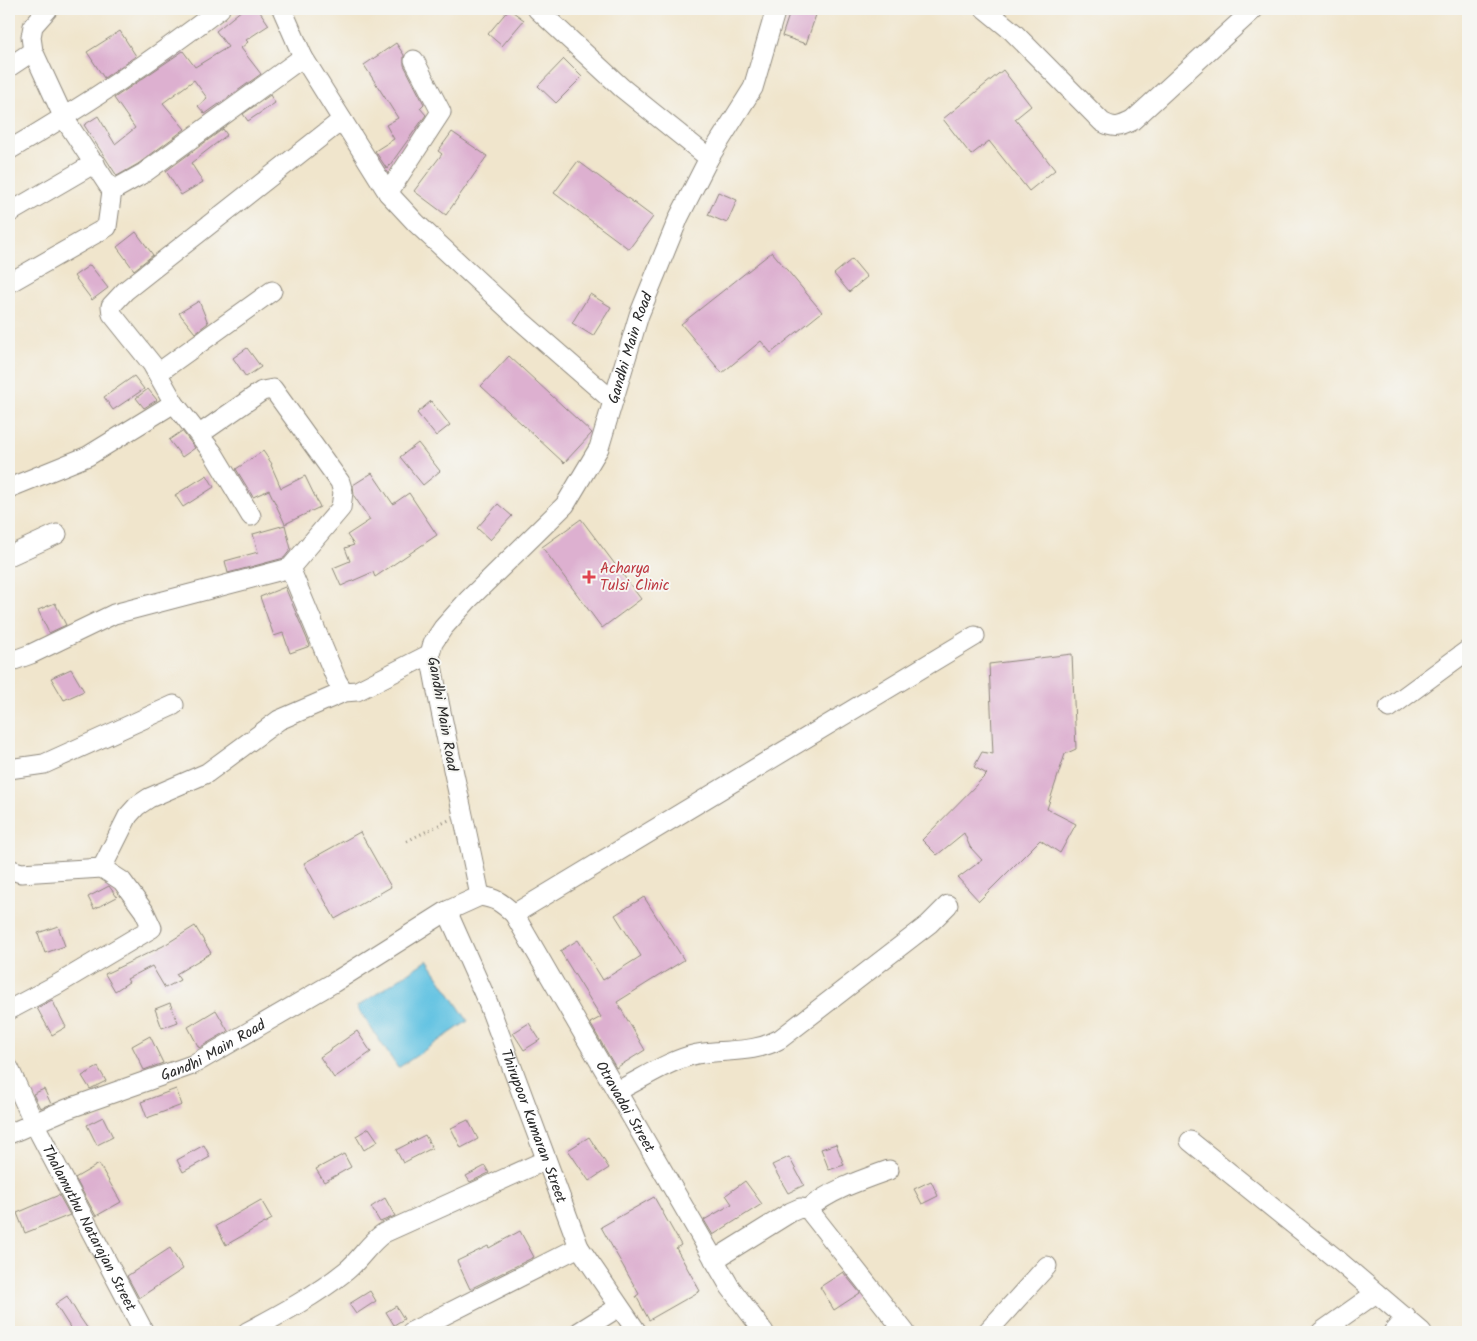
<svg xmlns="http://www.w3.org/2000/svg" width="1477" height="1341" font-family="Kalam,sans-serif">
  <rect width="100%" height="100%" fill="#f6f6f2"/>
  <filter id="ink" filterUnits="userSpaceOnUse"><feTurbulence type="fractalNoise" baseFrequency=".02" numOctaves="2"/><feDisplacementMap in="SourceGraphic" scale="10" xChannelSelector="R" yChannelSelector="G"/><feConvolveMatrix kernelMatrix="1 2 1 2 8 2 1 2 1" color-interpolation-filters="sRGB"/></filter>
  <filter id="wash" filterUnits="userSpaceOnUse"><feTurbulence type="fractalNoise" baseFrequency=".0096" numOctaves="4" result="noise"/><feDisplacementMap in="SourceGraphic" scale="20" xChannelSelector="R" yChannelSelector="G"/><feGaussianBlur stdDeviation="1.12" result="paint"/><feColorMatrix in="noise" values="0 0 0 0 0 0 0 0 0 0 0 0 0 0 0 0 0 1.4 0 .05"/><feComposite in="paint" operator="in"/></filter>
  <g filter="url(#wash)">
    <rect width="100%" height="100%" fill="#f0e5cc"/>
    <path fill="#64c3e2" stroke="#487786" d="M427,960L468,1021L398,1068L357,1007Z"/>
    <g id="blocks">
      <path fill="#ddb0d0" d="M243,9H258L269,25L246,40L248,42L241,48L261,74L205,114L198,106L207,98L194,80L163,103L185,129L138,164L117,176L84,125L98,116L115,144L135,128L114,98L183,51L195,67L228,47L216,31Z
        M509,9L524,20L502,46L488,34Z
        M791,9H818L806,44L782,36Z
        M120,31L136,56L104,78L87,52Z
        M396,43L404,55V65L424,104L420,108L426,115L387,169L375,151L394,139L386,125L398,118L364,65Z
        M564,59L582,77L556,103L538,86Z
        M1003,70L1031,106L1015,119L1055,170L1029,191L989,141L971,155L943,119Z
        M270,95L275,103L248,121L243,114Z
        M223,129L227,135L191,163L203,182L181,195L166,171Z
        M452,132L487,156L446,215L414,191L442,154L438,151Z
        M578,161L653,217L629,249L554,193Z
        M718,192L737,200L727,223L708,215Z
        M136,232L153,255L134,270L117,247Z
        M772,252L822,312L771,353L761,341L722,373L681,324Z
        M852,259L867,277L849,292L834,274Z
        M90,265L108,288L92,300L74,276Z
        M590,294L611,307L593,336L572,323Z
        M199,301L208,323L195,333L179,313Z
        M247,348L261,367L246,377L233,358Z
        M509,356L592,433L564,463L481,386Z
        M134,376L144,389L113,410L104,397Z
        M148,389L157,400L144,408L136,398Z
        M431,401L450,425L436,436L417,413Z
        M182,431L195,448L182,457L169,440Z
        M418,443L440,471L423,485L400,457Z
        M263,451L272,464L271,465L281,488L305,476L320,507L285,524L269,490L253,497L236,469Z
        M372,473L393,504L409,493L437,535L375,577L373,572L341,586L333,568L350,561L345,548L354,545L347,535L370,520L354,496L353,485Z
        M207,475L214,487L183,507L175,495Z
        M498,504L512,516L490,540L477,528Z
        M581,519L641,599L602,628L542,547Z
        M285,525L291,549L284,558L228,573L225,561L258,552L253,534Z
        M285,587L310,646L290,653L283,633L274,636L260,597Z
        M55,603L66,625L49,633L38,610Z
        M1072,654L1076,749L1065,754L1047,809L1076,824L1060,853L1040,840L979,901L958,878L982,860L970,847L964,833L937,855L922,840L987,774L974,767L982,752L993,754L989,664Z
        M71,669L84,691L64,700L51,678Z
        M360,832L391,887L335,919L304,863Z
        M109,886L117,897L94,909L88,897Z
        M644,897L684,960L617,1002L645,1050L616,1068L590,1023L601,1017L560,951L578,940L603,980L641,956L615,915Z
        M58,926L65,946L45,953L38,933Z
        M195,926L211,953L176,974L180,980L165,988L152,966L127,979L129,982L115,991L105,974L163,946Z
        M52,1000L66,1027L52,1035L37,1008Z
        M170,1003L178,1022L162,1028L155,1009Z
        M216,1010L228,1031L199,1048L188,1027Z
        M529,1023L540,1040L524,1050L513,1033Z
        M357,1031L371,1052L334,1078L320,1057Z
        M150,1036L163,1063L144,1070L132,1046Z
        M98,1067L106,1081L90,1089L82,1076Z
        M44,1089L51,1104L40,1108L33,1094Z
        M176,1089L182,1105L147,1118L141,1102Z
        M103,1117L113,1137L97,1145L87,1125Z
        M468,1120L478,1139L461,1148L451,1128Z
        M369,1128L378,1141L364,1150L356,1136Z
        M425,1135L432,1148L403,1163L396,1150Z
        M589,1137L609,1168L589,1181L568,1150Z
        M836,1144L844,1165L829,1170L821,1149Z
        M204,1145L210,1157L183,1172L177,1160Z
        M344,1154L351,1167L324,1182L316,1169Z
        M789,1157L804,1185L788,1193L772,1165Z
        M99,1164L121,1202L96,1216L75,1178Z
        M485,1166L489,1173L470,1182L466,1176Z
        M745,1181L762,1204L713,1235L704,1220L732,1204L726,1195Z
        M931,1181L938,1196L922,1204L914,1189Z
        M59,1195L70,1215L25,1233L17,1213Z
        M654,1197L681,1245L676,1248L700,1291L649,1320L636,1296L639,1294L601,1227Z
        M385,1198L395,1216L380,1222L371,1207Z
        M261,1200L272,1219L226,1245L216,1226Z
        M520,1231L534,1257L470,1289L457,1261L488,1246L489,1248Z
        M170,1248L183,1269L139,1298L127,1276Z
        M843,1272L860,1293L834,1310L820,1287Z
        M370,1291L376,1301L356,1314L349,1304Z
        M67,1296L79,1316L90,1332H73L55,1304Z
        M396,1306L404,1319L394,1325L386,1312Z"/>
    </g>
  </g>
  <g filter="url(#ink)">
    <use href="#blocks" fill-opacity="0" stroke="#8e887c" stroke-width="1"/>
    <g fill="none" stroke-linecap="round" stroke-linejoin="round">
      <defs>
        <g id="minor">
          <path d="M48,9L33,26L31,37L33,51L64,118L112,191L144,173L303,57"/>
          <path d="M282,9L303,57L388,193L416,223L520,320L613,401"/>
          <path d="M537,9L622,88L709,158"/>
          <path d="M985,9L1013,32L1102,122C1114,129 1120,127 1132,121L1254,9"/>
          <path d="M9,67L33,51"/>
          <path d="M9,150C83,107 152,61 220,9"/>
          <path d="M388,193L441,112L414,60"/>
          <path d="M9,213L95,163"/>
          <path d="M9,283L107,227L112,191"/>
          <path d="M158,373L272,291"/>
          <path d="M174,403L152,364L112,314L111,306L125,291L342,120"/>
          <path d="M9,488L88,456L174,403L213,453L251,516"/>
          <path d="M9,556L57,534"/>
          <path d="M290,568L337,681L344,692L357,691L430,654"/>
          <path d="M9,662L31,654L114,614L290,568L341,508L343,492L340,482L273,389L262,391L200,434"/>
          <path d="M1389,708L1468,650"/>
          <path d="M9,769L44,764L174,705"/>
          <path d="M102,868L128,816L137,806L149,798L207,773L279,720L344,692"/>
          <path d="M9,869L21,873L102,868L122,881L144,911L152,928L58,984L9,1010"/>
          <path id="s1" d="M480,896C496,898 502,903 514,914L730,1287L764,1332"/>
          <path id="s2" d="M447,911L488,1003L579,1247L637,1332"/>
          <path d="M514,914L975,636"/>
          <path id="s3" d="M9,1068L34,1123L144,1332"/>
          <path d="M617,1091C642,1079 669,1060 697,1054C726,1049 753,1054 780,1039L929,924L948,905"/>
          <path id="s4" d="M9,1134L67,1109L192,1065L333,983L447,911L480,896C464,815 444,735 430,654L433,643L443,628L468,600L565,505L599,448L639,315L679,217L709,158L753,88L776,9"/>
          <path d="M1190,1141L1340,1262L1422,1332"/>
          <path d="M808,1209C831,1190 861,1180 889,1170"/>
          <path d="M714,1260L791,1212L800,1208L808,1209L905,1332"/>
          <path d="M247,1332C281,1314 316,1295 346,1271C360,1260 369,1243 384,1233L546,1160"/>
          <path d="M411,1332L579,1247"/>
          <path d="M579,1332L619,1307"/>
          <path d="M987,1332L1047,1266"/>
          <path d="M1321,1332L1376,1293"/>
          <path d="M1393,1332L1406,1317"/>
        </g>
      </defs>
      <use href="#minor" stroke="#8e887c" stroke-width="21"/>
      <path stroke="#8e887c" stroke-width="3" stroke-dasharray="1 4" stroke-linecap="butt" d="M407,841L449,820"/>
      <use href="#minor" stroke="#fff" stroke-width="19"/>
    </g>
  </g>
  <path fill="#e0444e" stroke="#f6f6f2" stroke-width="2" d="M586.5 569.5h5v5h5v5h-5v5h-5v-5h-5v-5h5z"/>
  <g text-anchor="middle" stroke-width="4" stroke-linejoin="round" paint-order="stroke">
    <g font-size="15" fill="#2b2b2b" stroke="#f6f6f2">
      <text dy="5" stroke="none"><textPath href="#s4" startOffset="1151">Gandhi Main Road</textPath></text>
      <text transform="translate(443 714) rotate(80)" y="5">Gandhi Main Road</text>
      <text dy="5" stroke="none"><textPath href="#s4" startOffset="221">Gandhi Main Road</textPath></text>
      <text dy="5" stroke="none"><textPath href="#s1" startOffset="262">Otravadai Street</textPath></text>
      <text dy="5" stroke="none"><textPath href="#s2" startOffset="232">Thirupoor Kumaran Street</textPath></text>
      <text dy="5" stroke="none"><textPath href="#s3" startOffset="179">Thalamuthu Natarajan Street</textPath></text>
    </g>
    <g font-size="15" fill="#be3a42" stroke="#f6f6f2" text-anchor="start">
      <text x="600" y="573">Acharya<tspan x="600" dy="17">Tulsi Clinic</tspan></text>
    </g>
  </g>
  <rect width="1477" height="1341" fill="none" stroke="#f6f6f2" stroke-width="30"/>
</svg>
